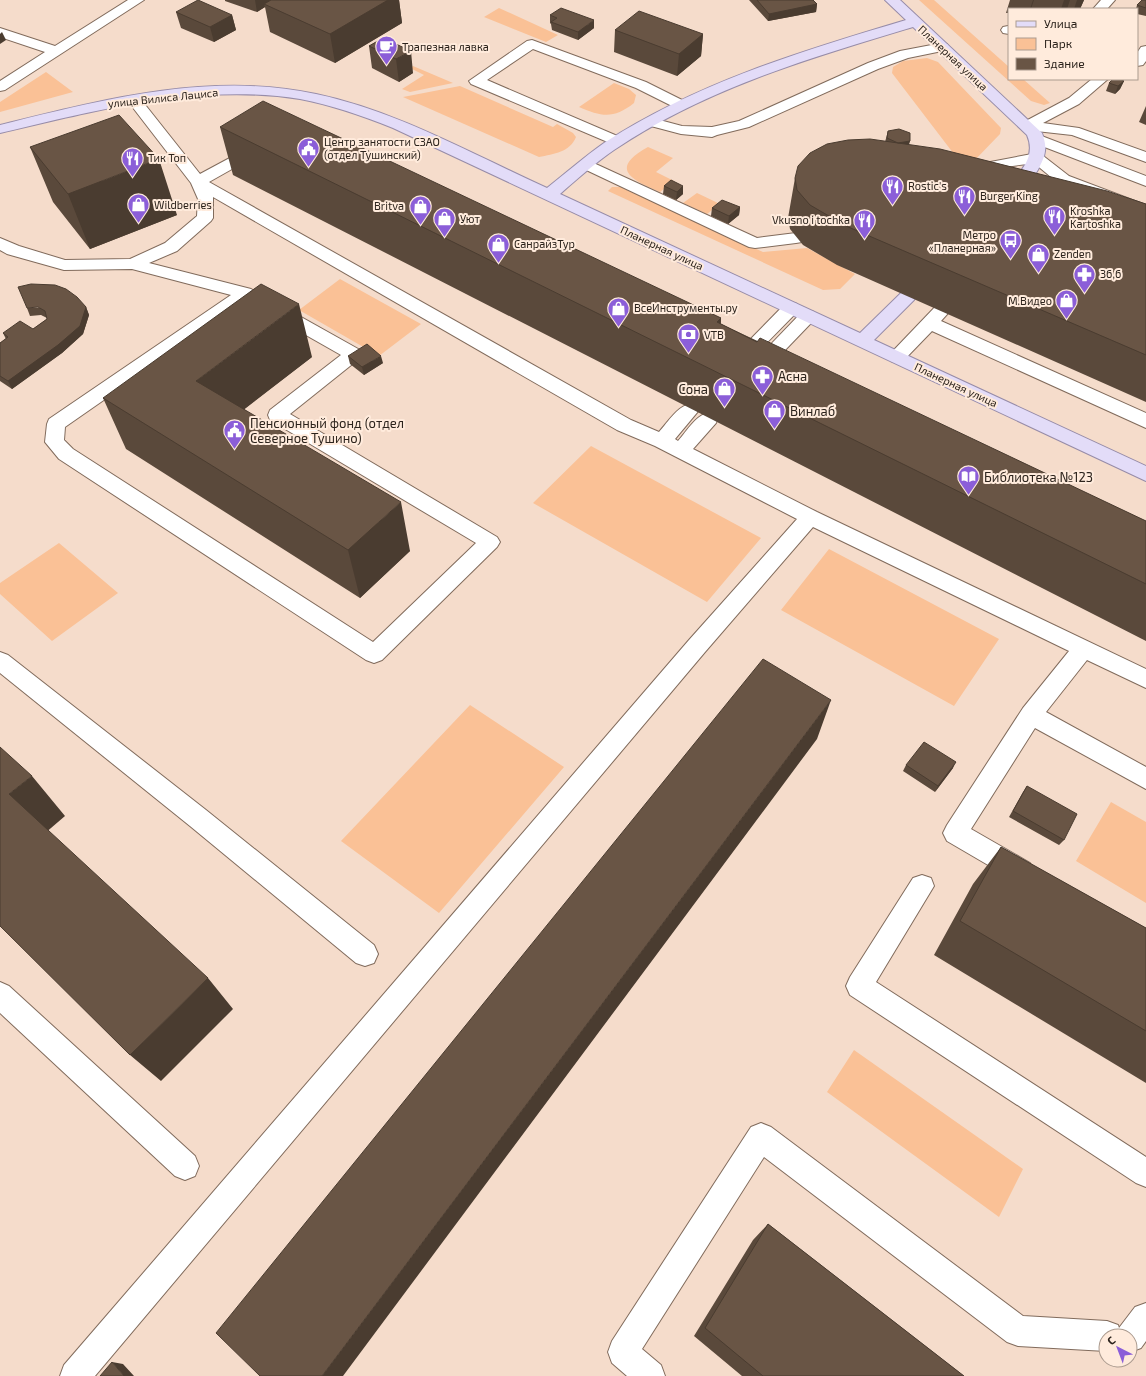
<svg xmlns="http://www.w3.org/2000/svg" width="1146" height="1376" font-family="'Exo 2',sans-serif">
  <rect width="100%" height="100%" fill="#f5dccb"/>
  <path fill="#fac196" d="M919,0H934L1009,67V79H1023L1050,103L1044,105L1031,101Z
    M499,8L558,35L546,42L484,17Z
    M927,58L938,62L1001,128L1000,134L947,189L960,162L892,73L893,67L903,61Z
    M413,66L453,83L410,92L402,89L424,75L410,68Z
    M46,72L73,92L0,112V102Z
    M614,83L629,89L636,95L634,103C614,119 602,117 579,107Z
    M460,86L553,127L557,124L573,133L576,137C570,152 554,154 539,157L403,97Z
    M648,147L673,158L656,172L674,181L660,192C632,180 608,169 648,147Z
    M612,187H620L763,252L807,248L855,274L840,289L823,290L608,191Z
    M697,193L720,204L707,214L683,203Z
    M340,279L421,324L379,356L299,310Z
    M591,446L761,538L707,602L533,503Z
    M59,543L118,593L52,641L0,594V583Z
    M829,549L999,639L954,706L781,610Z
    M470,705L564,767L439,913L341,841Z
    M1111,802L1146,822V903L1076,861Z
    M854,1050L1023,1169L999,1217L827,1092Z"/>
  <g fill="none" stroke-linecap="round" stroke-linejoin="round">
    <defs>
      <path id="minor" d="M128,0H144L5,90L0,91V81L45,52L0,37V28L55,46Z
        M1101,0H1115L1107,9H1093Z
        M1008,26L1009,34L1003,33L1001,30L1003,27Z
        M532,40L646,82L686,102L688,105L686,108H676L636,88L533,49L487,80L622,138L625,141L622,144L617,146L471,84L469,81L527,41Z
        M942,43L947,44L949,47L947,50L908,58L878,69L749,127L717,135L712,137L681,134L647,125L645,122L647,119L652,118L682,126L712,127L739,121L868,63L900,51Z
        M1146,46V61L1143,65L1137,66V53L1141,47Z
        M1092,79H1108L1079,104L1043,123L1079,128L1146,152V162L1072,135L1027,130L1022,129L1020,126L1022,123L1069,98Z
        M134,96L139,97L200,174L252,146H262L265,149L262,152L209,182L631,420L659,432C669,421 681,400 698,404L700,409L675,439L678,441C688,430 699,409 716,413L718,418L716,423L693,449L817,512L1146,669V688L1087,660L1046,712L1146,767V789L1035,728L971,829L1030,863L1033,871L1030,879L1021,882L1012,879L947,841L943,833L947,825L1023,708L1069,651L813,527L705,652L95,1376H60L64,1365L689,640L797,519L655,446L617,430L213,197V218L211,221L177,251L149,263L251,289L360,350L363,354L360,358L290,414L497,537L500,542L497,547L382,660L374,663L366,660L59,459L45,442L47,424L49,419L231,295L132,269L64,270L7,254L0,250V238L19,246L65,260L130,259L165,243L197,216L198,199L191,183L127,100L129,97ZM246,301L341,355L270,410L268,415L270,420L476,543L373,642L73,449L64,440L65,427Z
        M1039,135L1146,176V186L1034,143L1031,140L1034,137Z
        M1037,153L1042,155L1069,176L1146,205V216L1057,182L1034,163C1022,165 1008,166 997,169C985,173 984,186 970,182L968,179L985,163Z
        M587,160L757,238L796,233L802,234L804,238L802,242L796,243L755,248L749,247L582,168L579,165L582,162Z
        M791,302L797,304L800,308L797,312L746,364L740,366L734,364L731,360L734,356L785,304Z
        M941,305L947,307L950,311L941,321L1146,413V428L932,331L903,361L897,363L891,361L888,357L891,353L935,307Z
        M808,310L814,312L817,316L814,320L764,372L758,374L752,372L749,368L752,364L802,312Z
        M0,652L8,655L206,810L374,945L378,954L374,963L365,966L356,963L190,826L0,673Z
        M922,875L931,878L934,886L876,982L1146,1157V1187L1136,1183L850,995L846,986L850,977L913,878Z
        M0,982L9,986L195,1156L199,1166L195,1176L185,1180L175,1176L0,1013Z
        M761,1123L771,1127L1023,1316L1107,1321L1118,1325L1119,1328L1135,1307L1146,1303V1341L1141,1348L1130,1352V1336H1106V1351L1018,1346L1007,1342L764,1157L642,1349L661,1365L665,1376H627L612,1363L608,1352L612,1341L751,1127Z"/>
      <path id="major" d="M885,0H900L1042,133C1044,139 1046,144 1045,151C1044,164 1027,189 1016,198C1013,200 1009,199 1004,198L1002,195C1015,176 1038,160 1027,135L913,27C810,58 704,89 614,150C595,163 577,179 560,194L860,333L902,292L908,290L914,292L917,296L914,300L874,340L1146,466V481L393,128C363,116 332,105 300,99C200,83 97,110 0,133V125C101,100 211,71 316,94C397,111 472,154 547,188C566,173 584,157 604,143C696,83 802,51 906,20Z"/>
    </defs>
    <use href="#minor" stroke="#816b5c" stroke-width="2"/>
    <use href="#major" stroke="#978ca8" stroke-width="2"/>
    <use href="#minor" fill="#fff" fill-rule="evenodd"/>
    <use href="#major" fill="#e3dcf8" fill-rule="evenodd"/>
  </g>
  <path fill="#5a493b" d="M225,0H399L402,23L335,63L270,32L265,7L257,12L225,1Z
    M749,0H813L817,4L816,12L768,21Z
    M1010,0H1084L1080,9H1009V13H1006Z
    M1146,0V16L1137,14V9H1136L1137,5Z
    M176,12L232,15L236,30L214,42L181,28Z
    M550,15L594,28L578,40L552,30L551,24L550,23Z
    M615,30L703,34L701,56L677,76L614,52Z
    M383,38L413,73L399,82L372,68L369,46Z
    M1124,81L1120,89L1115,94L1106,91L1109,83Z
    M1146,106V125L1139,122Z
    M220,127L721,318V324L1146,521V641L233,175Z
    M888,131L910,141L908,145L1146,204V402L837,265L803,245L790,229L788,218L795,178L885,142Z
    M30,147L177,215L90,249L53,202Z
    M664,186H683V194L676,200L663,194Z
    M740,207L739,215L728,224L711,216L712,208Z
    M86,307L89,315L83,334L62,353L12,389L0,381V343L6,339L3,333L33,329L47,319V318L41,315L30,316L27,308Z
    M348,356L383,363L364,375L350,364Z
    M312,357L244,409L410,551L360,598L126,449L103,398Z
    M906,765L953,768L935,792L903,771Z
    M1027,786L1064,840L1059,845L1009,817L1023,792Z
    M1001,847L1146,928V1083L934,955L973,884Z
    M768,1224L964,1376H742L694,1336L753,1240Z"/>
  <path fill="#4a3c30" d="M255,0H275L264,4L265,7L257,12Z
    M388,0H399L402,23L335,63L330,34Z
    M1033,0H1034L1031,9H1030Z
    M1064,0H1070L1067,9H1061Z
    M1077,0H1084L1080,9H1074Z
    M817,4L816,12L768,21L769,14Z
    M232,15L236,30L214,42L210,27Z
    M594,20V28L578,40V32Z
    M2,32L6,40L0,44V34Z
    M703,34L701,56L677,76L679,54Z
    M411,51L413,73L399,82L396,59Z
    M1124,81L1120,89L1115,94L1118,86Z
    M910,141L908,148L898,143Z
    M159,159L177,215L90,249L68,194Z
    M683,186V194L676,200L677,192Z
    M740,207L739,215L728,224L729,216Z
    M299,304L312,357L215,432L196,381Z
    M86,307L89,315L83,334L62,353L12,389L8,381Z
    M721,318L715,365L710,369L717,322Z
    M381,356L383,363L364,375L362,367Z
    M401,502L410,551L360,598L348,550Z
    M831,700L817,739L343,1376H322Z
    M956,762L953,768L935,792L938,786Z
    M32,776L65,816L44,834L9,794Z
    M208,978L233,1009L161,1081L130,1055Z
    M112,1362L123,1364L134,1376H124Z"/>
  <path fill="#695545" stroke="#4a3c30" d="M198,0L232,15L210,27L176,12Z
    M271,0H388L330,34L264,4Z
    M757,0H813L817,4L769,14Z
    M1142,0H1146V8L1137,5Z
    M561,8L594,20L578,32L551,22L557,18L550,15Z
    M639,11L703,34L679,54L615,30Z
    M383,38L411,51L396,59L369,46Z
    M1113,79H1119L1124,81L1118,86L1109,83Z
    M263,101L721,318L717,322L757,342L760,338L1146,521V584L220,127Z
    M119,115L159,159L68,194L30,147Z
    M899,129L910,133V141L898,143L887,138L888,131Z
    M870,139L940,149L1107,191L1146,204V355L846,226L810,205L797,190L795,178L798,166L810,153L827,144L848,140Z
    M671,180L683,186L677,192L664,186Z
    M722,200L740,207L729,216L712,208Z
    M31,284L55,285L66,289L77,297L86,307L80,326L58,345L8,381L0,376V343L8,337L3,333L20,321L33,329L47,319L45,311L38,307L27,308L18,287Z
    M261,284L299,304L196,381L401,502L348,550L103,398Z
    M367,344L381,356L362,367L348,356Z
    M763,659L831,700L322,1376H260L216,1333Z
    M924,742L956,762L938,786L906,765Z
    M0,747L32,776L9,794L208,978L130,1055L0,926Z
    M1027,786L1077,814L1064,840L1013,811Z
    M1001,847L1146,928V1031L960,921Z
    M768,1224L964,1376H763L705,1328Z
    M112,1362L124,1376H100Z"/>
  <defs>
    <symbol id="cafe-pin" viewBox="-11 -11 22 30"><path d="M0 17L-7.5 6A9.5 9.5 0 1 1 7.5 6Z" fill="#8b5ed8" stroke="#ffebdc"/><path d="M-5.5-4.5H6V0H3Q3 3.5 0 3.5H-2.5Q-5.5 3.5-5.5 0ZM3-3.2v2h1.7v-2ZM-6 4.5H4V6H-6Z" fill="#fff"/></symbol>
    <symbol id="civic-pin" viewBox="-11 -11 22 30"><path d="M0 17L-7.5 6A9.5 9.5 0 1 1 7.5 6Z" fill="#8b5ed8" stroke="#ffebdc"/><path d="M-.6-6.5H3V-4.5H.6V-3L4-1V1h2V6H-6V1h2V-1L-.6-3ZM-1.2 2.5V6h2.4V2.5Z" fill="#fff"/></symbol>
    <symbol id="restaurant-pin" viewBox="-11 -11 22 30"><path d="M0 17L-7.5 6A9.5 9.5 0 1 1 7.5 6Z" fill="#8b5ed8" stroke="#ffebdc"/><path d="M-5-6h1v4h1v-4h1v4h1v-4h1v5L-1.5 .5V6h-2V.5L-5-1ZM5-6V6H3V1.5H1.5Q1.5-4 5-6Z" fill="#fff"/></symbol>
    <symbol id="shop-pin" viewBox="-11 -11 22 30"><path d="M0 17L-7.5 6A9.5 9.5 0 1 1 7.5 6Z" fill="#8b5ed8" stroke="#ffebdc"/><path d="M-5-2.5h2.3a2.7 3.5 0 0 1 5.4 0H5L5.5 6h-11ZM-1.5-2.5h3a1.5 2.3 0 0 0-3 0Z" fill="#fff"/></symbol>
    <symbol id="bus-pin" viewBox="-11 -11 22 30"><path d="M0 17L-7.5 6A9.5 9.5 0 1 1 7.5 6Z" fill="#8b5ed8" stroke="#ffebdc"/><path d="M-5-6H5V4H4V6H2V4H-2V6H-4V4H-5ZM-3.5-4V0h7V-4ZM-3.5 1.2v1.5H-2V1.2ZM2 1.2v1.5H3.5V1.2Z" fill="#fff"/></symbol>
    <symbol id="pharmacy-pin" viewBox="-11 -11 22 30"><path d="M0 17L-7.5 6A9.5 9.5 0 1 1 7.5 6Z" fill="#8b5ed8" stroke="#ffebdc"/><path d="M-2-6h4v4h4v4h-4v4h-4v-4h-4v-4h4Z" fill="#fff"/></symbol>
    <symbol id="bank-pin" viewBox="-11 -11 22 30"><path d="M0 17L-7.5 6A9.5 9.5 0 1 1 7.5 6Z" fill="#8b5ed8" stroke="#ffebdc"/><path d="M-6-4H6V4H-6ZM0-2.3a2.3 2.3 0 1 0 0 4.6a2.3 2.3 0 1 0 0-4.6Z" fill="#fff"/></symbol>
    <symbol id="library-pin" viewBox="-11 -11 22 30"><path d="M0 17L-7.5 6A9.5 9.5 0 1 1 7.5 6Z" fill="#8b5ed8" stroke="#ffebdc"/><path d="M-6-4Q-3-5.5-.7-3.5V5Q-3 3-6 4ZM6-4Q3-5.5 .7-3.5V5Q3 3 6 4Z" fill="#fff"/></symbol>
  </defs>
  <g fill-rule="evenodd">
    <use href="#cafe-pin" x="374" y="34" width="25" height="34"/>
    <use href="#civic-pin" x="296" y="136" width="25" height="34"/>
    <use href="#restaurant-pin" x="120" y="146" width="25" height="34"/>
    <use href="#restaurant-pin" x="880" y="174" width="25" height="34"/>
    <use href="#restaurant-pin" x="952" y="184" width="25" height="34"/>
    <use href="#shop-pin" x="126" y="192" width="25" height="34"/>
    <use href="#shop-pin" x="408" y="194" width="25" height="34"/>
    <use href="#restaurant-pin" x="1042" y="204" width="25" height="34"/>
    <use href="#shop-pin" x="432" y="206" width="25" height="34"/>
    <use href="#restaurant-pin" x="852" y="208" width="25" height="34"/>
    <use href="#bus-pin" x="998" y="228" width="25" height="34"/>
    <use href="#shop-pin" x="486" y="232" width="25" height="34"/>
    <use href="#shop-pin" x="1026" y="242" width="25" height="34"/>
    <use href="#pharmacy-pin" x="1072" y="262" width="25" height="34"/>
    <use href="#shop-pin" x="1054" y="288" width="25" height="34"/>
    <use href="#shop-pin" x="606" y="296" width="25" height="34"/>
    <use href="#bank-pin" x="676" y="322" width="25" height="34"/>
    <use href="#pharmacy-pin" x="750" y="364" width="25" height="34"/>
    <use href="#shop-pin" x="712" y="376" width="25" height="34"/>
    <use href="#shop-pin" x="762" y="398" width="25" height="34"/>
    <use href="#civic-pin" x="222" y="418" width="25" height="34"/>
    <use href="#library-pin" x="956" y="464" width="25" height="34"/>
  </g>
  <g text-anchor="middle" stroke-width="4" stroke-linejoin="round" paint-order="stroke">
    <g font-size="11" fill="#2c231c" stroke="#ffebdc" text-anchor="start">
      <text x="402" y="51">Трапезная лавка</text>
      <text x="324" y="146">Центр занятости СЗАО<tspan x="324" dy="13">(отдел Тушинский)</tspan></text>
      <text x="148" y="162">Тик Топ</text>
      <text x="908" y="190">Rostic's</text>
      <text x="980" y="200">Burger King</text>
      <text x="154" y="209">Wildberries</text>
      <text x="404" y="210" text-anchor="end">Britva</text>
      <text x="1070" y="215">Kroshka<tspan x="1070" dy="13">Kartoshka</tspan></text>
      <text x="460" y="223">Уют</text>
      <text x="850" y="224" text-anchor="end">Vkusno i tochka</text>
      <text x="996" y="239" text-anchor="end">Метро<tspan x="996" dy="13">«Планерная»</tspan></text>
      <text x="514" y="248">СанрайзТур</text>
      <text x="1054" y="258">Zenden</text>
      <text x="1100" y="278">36,6</text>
      <text x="1052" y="305" text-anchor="end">М.Видео</text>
      <text x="634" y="312">ВсеИнструменты.ру</text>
      <text x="704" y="339">VTB</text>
    </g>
    <g font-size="11" fill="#2c231c" stroke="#ffebdc">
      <text transform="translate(953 58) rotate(43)" y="4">Планерная улица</text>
      <text transform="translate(163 98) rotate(-6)" y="4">улица Вилиса Лациса</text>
      <text transform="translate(662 248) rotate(25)" y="4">Планерная улица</text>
      <text transform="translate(956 385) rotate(25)" y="4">Планерная улица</text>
    </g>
    <g font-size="13" fill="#2c231c" stroke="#ffebdc" text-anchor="start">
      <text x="778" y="381">Асна</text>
      <text x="708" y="394" text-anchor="end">Сона</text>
      <text x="790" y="416">Винлаб</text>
      <text x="250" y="428">Пенсионный фонд (отдел<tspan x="250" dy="15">Северное Тушино)</tspan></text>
      <text x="984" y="482">Библиотека №123</text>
    </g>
  </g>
  <rect x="1008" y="8" width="130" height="72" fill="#ffebdc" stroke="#ab9b8f"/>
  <rect x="1016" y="21" width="20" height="6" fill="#e3dcf8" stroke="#ab9b8f"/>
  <text x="1044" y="28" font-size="12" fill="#2c231c">Улица</text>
  <rect x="1016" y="38" width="20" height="12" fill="#fac196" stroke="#ab9b8f"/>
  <text x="1044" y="48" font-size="12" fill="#2c231c">Парк</text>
  <rect x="1016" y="58" width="20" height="12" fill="#695545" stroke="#ab9b8f"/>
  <text x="1044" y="68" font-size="12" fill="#2c231c">Здание</text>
  <g transform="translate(1118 1348) rotate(318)"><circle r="19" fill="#ffebdc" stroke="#ab9b8f"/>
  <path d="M0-3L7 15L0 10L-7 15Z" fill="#8b5ed8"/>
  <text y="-6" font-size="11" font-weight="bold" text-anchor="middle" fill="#2c231c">С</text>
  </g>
</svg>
